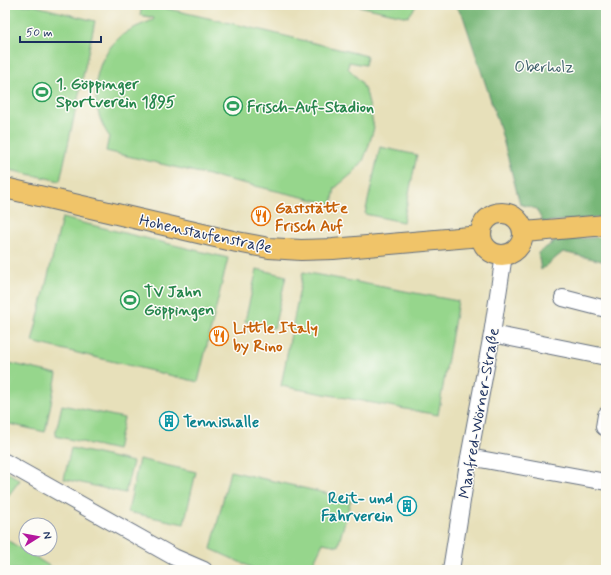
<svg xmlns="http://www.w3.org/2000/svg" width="611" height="575" font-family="Mynerve,sans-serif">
  <rect width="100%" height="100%" fill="#fdfcf7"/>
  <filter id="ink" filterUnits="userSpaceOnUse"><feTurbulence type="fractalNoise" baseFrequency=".025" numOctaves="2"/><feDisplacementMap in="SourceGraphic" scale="8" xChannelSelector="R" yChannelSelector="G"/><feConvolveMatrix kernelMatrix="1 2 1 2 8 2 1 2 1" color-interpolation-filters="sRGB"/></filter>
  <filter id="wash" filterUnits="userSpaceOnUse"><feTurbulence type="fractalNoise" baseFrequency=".012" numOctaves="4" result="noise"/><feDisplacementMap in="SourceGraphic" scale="16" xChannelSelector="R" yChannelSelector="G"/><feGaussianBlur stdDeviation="0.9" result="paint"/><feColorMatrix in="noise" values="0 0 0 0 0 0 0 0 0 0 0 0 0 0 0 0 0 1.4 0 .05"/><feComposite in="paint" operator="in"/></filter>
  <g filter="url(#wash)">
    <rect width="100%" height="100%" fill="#e7e0ba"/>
    <path fill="#96d68c" stroke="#588275" d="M5,5H32L95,21L60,181L5,169Z
      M142,5H151L265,31L367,56L365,65L349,62L348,68L361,82L367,95L374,128L368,148L363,161L353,173L335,188L332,204L106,151L109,136C89,107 91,63 118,39C128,29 141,25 153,20L154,18L140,15Z
      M354,5H417L408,17Z
      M380,147L417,155L403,222L365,214Z
      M62,218L228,258L198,382L32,342Z
      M257,269L286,276L274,328L245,321Z
      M303,272L458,301L438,415L281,386Z
      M5,362L57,374L45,432L5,423Z
      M62,405L124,418L117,450L55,436Z
      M71,448L133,462L125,493L64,479Z
      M139,459L196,472L184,524L128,512Z
      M5,471L20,480L5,500Z
      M230,471L351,499L338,546L323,543L310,570H257L211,549Z
      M7,540L56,570H5V544Z"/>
    <path fill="#78b778" stroke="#4a736b" d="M455,5H606V217L543,222L536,209L520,204L500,128L463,16Z
      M606,237V262L563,252L541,270L538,253L557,240Z"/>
  </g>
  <g filter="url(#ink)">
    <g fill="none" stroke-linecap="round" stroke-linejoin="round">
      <defs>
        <path id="minor" d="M563,298L606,309
          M492,334L606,357
          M604,427L606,415
          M469,457L606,482
          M5,462L174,557L204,570
          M451,570L468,463L492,334L504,255"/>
        <path id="major" d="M5,188L237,242L269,248L301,250L333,249L481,236
          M481 234a21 21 0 1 1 42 0a21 21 0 1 1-42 0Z
          M524,232L606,225"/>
      </defs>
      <use href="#minor" stroke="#626d7e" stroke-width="18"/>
      <use href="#major" stroke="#626d7e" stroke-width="22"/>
      <use href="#minor" stroke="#fff" stroke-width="16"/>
      <use href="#major" stroke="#f0c469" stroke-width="20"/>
    </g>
  </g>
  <defs>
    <symbol id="stadium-ring" viewBox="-11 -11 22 22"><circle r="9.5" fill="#fdfcf7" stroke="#2e9e5b" stroke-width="1.5"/><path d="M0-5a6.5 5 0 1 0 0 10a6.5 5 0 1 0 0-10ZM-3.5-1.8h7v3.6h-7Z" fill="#2e9e5b"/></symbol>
    <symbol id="restaurant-ring" viewBox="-11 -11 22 22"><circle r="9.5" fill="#fdfcf7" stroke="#e8710a" stroke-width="1.5"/><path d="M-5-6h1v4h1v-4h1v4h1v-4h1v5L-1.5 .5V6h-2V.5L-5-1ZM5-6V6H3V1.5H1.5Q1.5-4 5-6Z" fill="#e8710a"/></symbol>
    <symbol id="building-ring" viewBox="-11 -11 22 22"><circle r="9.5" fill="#fdfcf7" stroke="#0f9aa8" stroke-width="1.5"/><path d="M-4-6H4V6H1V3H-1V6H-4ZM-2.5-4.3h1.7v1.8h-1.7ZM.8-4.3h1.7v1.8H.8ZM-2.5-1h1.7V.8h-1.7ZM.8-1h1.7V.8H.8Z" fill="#0f9aa8"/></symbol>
  </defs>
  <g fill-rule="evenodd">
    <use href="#stadium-ring" x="31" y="81" width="22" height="22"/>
    <use href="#stadium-ring" x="222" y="95" width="22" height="22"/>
    <use href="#restaurant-ring" x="250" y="205" width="22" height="22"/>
    <use href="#stadium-ring" x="119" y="289" width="22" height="22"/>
    <use href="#restaurant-ring" x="208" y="325" width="22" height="22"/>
    <use href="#building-ring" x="158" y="410" width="22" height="22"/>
    <use href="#building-ring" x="396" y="495" width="22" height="22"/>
  </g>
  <g text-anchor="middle" stroke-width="3" stroke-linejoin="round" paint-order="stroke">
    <g font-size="16" fill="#40616c" stroke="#fdfcf7">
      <text x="544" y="72">Oberholz</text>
    </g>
    <g font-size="16" font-weight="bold" fill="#27864d" stroke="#fdfcf7" text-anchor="start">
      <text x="56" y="89">1. Göppinger<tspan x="56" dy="18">Sportverein 1895</tspan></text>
      <text x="247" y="112">Frisch-Auf-Stadion</text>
      <text x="144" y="297">TV Jahn<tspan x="144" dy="18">Göppingen</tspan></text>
    </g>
    <g font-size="16" font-weight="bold" fill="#c56008" stroke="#fdfcf7" text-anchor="start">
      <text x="275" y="213">Gaststätte<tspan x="275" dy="18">Frisch Auf</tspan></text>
      <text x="233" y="333">Little Italy<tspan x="233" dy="18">by Rino</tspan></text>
    </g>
    <g font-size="16" fill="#1b2f5e" stroke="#fdfcf7">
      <text transform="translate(206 233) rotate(12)" y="6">Hohenstaufenstraße</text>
      <text transform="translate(478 413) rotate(-80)" y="6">Manfred-Wörner-Straße</text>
    </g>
    <g font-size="16" font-weight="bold" fill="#0d838f" stroke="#fdfcf7" text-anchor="start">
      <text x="183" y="427">Tennishalle</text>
      <text x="393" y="503" text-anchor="end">Reit- und<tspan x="393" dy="18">Fahrverein</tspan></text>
    </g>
  </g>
  <rect width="611" height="575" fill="none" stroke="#fdfcf7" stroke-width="20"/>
  <g transform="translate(38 537) rotate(79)"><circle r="19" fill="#fdfcf7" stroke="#a3aaba"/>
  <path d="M0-3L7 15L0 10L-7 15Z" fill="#b5179e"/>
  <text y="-6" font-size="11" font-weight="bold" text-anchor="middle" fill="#1b2f5e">N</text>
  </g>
  <path d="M20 36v6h81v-6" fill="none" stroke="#1b2f5e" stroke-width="2"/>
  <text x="26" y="36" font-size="12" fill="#1b2f5e" stroke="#fdfcf7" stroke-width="3" paint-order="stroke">50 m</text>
</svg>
